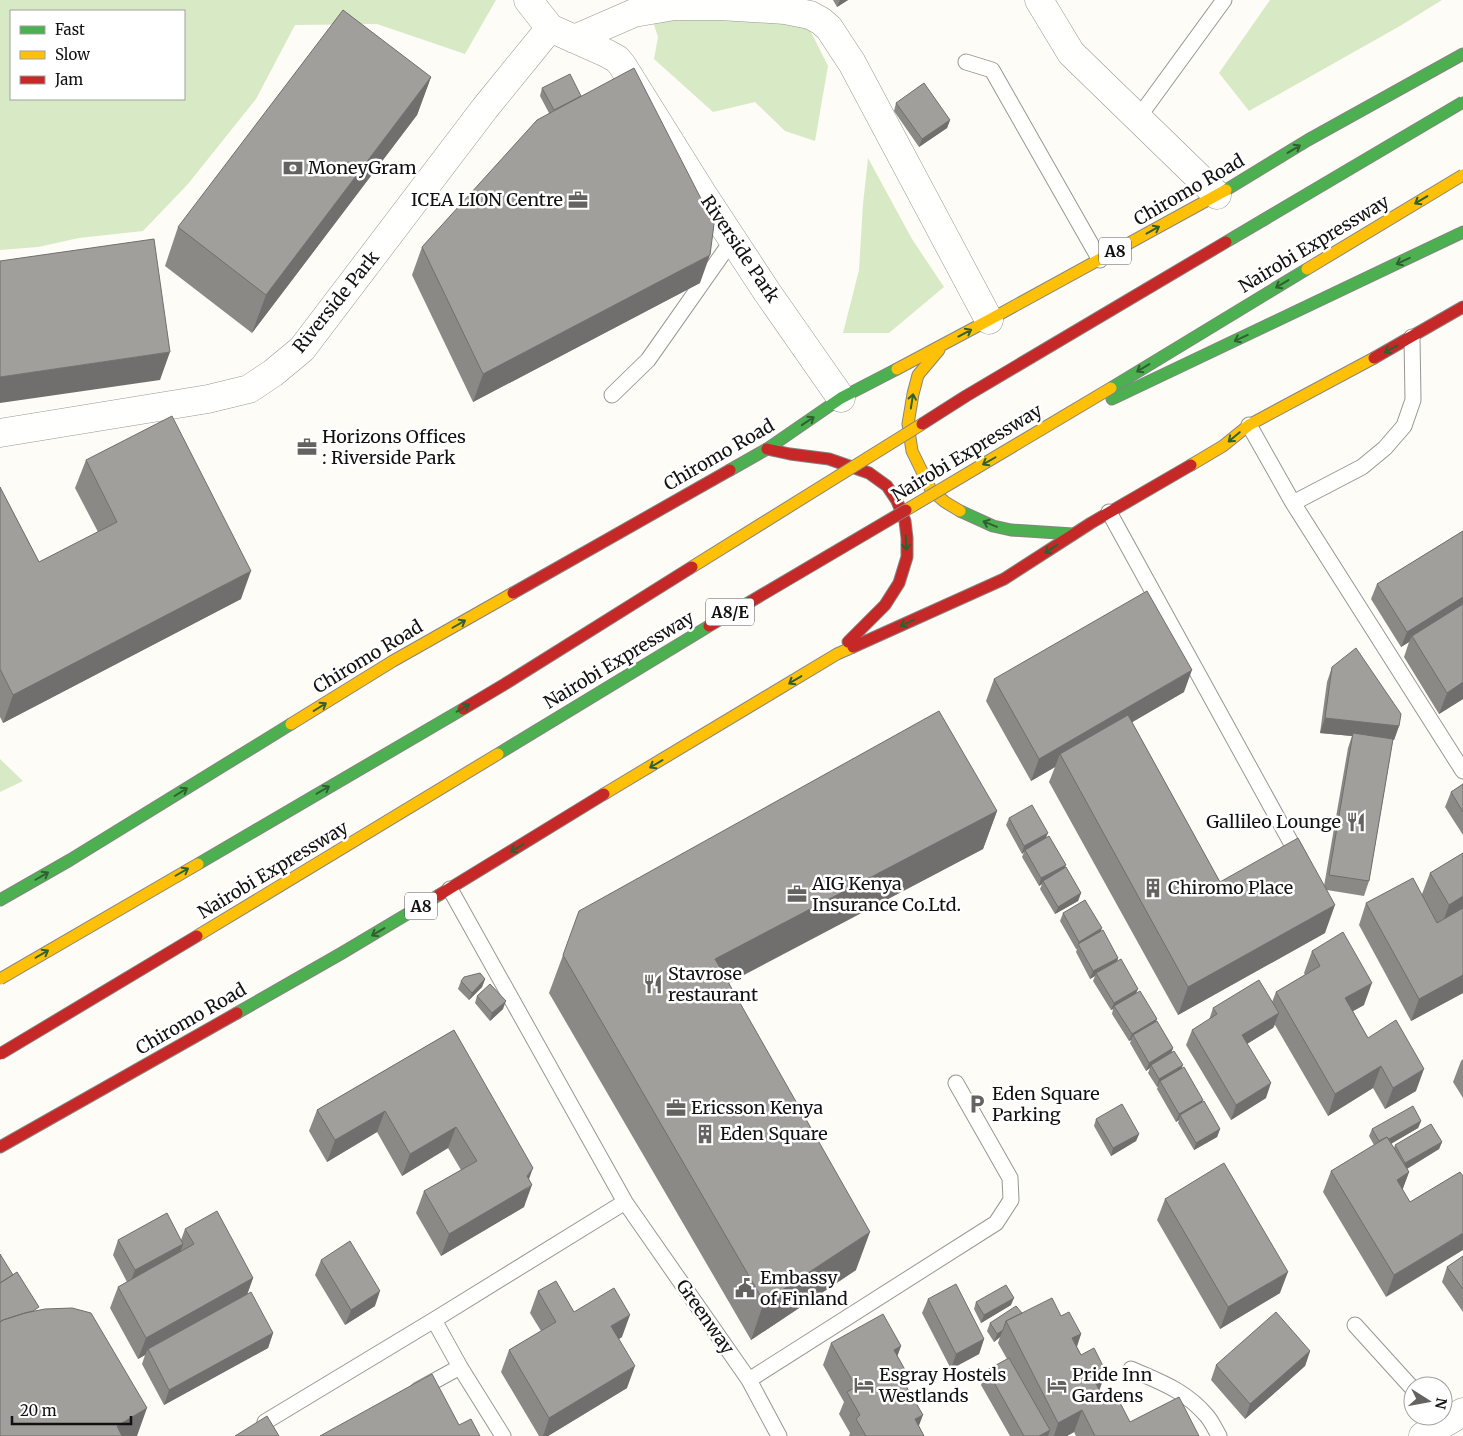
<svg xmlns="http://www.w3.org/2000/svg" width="1463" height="1436" font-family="Merriweather,serif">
  <rect width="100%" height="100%" fill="#fdfcf7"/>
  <path fill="#d8eac5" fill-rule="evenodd" d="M0,0H496L465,54L377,24L295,25L256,99L188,184L143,231L79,238L38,247L0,250ZM11,11H184V99H11Z
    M646,0H795L828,66L815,141L785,131L755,102L713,112L654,59L658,37Z
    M1270,0H1442L1400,26L1249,111L1219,73Z
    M868,158L912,239L944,287L889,333H843L859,270L863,204Z
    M0,759L23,781L0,792Z"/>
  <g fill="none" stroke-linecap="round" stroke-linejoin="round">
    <defs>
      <path id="lane" d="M966,62L992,70L1100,260
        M1138,118L1224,0
        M612,395L648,360L733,239
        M1249,425L1293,503L1463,771
        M1293,503L1362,467L1385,448L1404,426L1413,400L1412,337
        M1109,512L1300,859
        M450,889L625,1202L749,1380L779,1436
        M434,1320L460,1367L503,1436
        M1355,1325L1413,1389
        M1131,1369C1160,1382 1185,1390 1207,1416C1212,1422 1215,1429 1219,1436
        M749,1380L996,1223L1011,1200L1010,1178L956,1083
        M418,1390L460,1367
        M265,1422L434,1320L625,1202"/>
      <path id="street" d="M528,0L550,28L606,53L617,59L622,65L702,193L767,292L841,398
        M1039,0L1071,53L1217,195
        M574,39L634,13L674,6H720L785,10L810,15L821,21L829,28L852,63L989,320
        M0,433L208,399L249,389L273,373L302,349L485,108L550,28
        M1423,1436L1463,1412"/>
      <path id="fast" d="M1226,190L1308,140L1463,54
        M1112,399L1463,232
        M730,470L767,449L841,398L897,369
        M960,511L993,526L1011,530L1073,534
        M0,900L70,860L291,724
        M237,1013L342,953L439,895"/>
      <path id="slow" d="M939,350L918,375L913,394L908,424L912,451L931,490L945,502L960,511
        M897,369L989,320L1226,190
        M1191,465L1223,446L1249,425L1374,358
        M291,724L393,661L513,593
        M604,794L837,654L853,647"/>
      <path id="jam" d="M1374,358L1463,307
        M767,449L790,454L829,459L869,473L887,486L897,501L905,521L907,538V557L899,583L885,605L848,642
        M513,593L730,470
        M853,647L1004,579L1091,523L1191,465
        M439,895L604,794
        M0,1147L237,1013"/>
    </defs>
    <use href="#lane" stroke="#979795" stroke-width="17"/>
    <use href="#street" stroke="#979795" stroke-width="29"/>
    <use href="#fast" stroke="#858482" stroke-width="13"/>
    <use href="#slow" stroke="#858482" stroke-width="13"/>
    <use href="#jam" stroke="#858482" stroke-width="13"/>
    <use href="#lane" stroke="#fffffe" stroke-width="15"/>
    <use href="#street" stroke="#fffffe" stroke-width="28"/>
    <use href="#fast" stroke="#4caf50" stroke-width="11"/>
    <use href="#slow" stroke="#ffc107" stroke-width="11"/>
    <use href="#jam" stroke="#c62828" stroke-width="11"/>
    <defs>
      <path id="fast-bridge" d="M1226,242L1463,102
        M1111,388L1307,269
        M498,754L709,626
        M198,864L463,709"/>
      <path id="slow-bridge" d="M1307,269L1463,175
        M906,510L1111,388
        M692,567L922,424
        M197,936L498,754
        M0,979L198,864"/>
      <path id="jam-bridge" d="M922,424L966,396L1226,242
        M709,626L906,510
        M463,709L505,684L692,567
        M0,1054L197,936"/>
    </defs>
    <use href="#fast-bridge" stroke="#858482" stroke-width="13" stroke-linecap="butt"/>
    <use href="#slow-bridge" stroke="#858482" stroke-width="13" stroke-linecap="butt"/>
    <use href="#jam-bridge" stroke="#858482" stroke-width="13" stroke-linecap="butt"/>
    <use href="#fast-bridge" stroke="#4caf50" stroke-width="11"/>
    <use href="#slow-bridge" stroke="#ffc107" stroke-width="11"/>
    <use href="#jam-bridge" stroke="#c62828" stroke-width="11"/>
  </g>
  <path fill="#8a8986" d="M833,0H848L837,7Z
    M431,77L417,115L252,333L165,266L178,227Z
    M542,88L581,96L700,283L473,402L412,275L422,247L549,113L540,96Z
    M896,103L950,120L947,128L919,147L894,111Z
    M86,460L241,599L3,723L0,717V487L39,562L98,532L75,488Z
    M1463,531V699L1439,714L1404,657L1409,642L1401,647L1371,599L1377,584Z
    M1332,667L1399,726L1394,740H1393L1369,881L1364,896L1327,890L1325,933L1178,1015L1049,782L1055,767L1031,781L986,701L994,679L1184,692L1132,722L1220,882L1324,886L1348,748L1352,736L1320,733L1327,682Z
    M1463,784V835L1445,807L1451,792Z
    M997,811L983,849L729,983L856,1270L751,1340L549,993L563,955Z
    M1009,818L1046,837L1081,893L1078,901L1055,914L1040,889L1042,884L1039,886L1022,857L1024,852L1022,854L1006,825Z
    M1463,853V993L1411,1021L1359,925L1366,903L1422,894L1430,873Z
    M1063,913L1100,932L1118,958L1117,961L1136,993L1157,1019L1156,1021L1173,1048L1171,1053L1202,1103L1220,1129L1217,1137L1194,1150L1178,1123L1179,1120L1176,1122L1157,1089L1158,1086L1157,1087L1148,1073L1150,1068L1146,1071L1130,1043L1131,1040L1129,1041L1112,1014L1113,1009L1111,1010L1093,981L1095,976L1090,979L1076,952L1077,949H1076L1060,921Z
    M1312,951L1364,1005L1353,1011L1368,1038L1416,1091L1385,1109L1373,1088L1328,1116L1275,1025L1273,1028L1247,1044L1266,1098L1231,1120L1186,1045L1192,1030L1209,1020L1213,1008L1272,1002L1276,992L1305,975L1304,973Z
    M485,979L482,987L469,1000L458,989L461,981Z
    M477,996L503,1009L490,1021L475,1003Z
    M454,1030L529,1179L524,1207L441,1256L416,1213L424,1191L461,1170L448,1148L402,1176L377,1132L327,1162L309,1131L317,1110Z
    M1463,1059V1098L1453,1082L1461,1061Z
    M1096,1119L1139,1134L1136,1141L1111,1156L1094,1126Z
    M1421,1121L1418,1128L1391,1144L1394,1148L1395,1145L1442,1142L1439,1149L1407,1169L1409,1172L1402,1190L1410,1202L1460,1172L1386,1297L1323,1192L1331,1171L1374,1145L1369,1136L1372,1129Z
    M1165,1199L1280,1293L1220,1329L1157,1220Z
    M185,1229L253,1278L247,1295L273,1333L268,1348L164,1405L142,1364L145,1355L138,1359L110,1308L118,1287L127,1282L113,1255L118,1240H181Z
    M1463,1256V1312L1442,1282L1447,1267Z
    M321,1260L375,1306L345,1325L315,1275Z
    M538,1291L574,1312L622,1337L619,1339L627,1388L548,1436H539L501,1372L509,1350L541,1331L530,1313Z
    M928,1299L984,1339L979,1354L951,1369L922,1313Z
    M976,1302L1011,1305L981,1323L974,1309Z
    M1022,1313L1061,1316L1081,1334L1077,1347L1103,1397L1130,1422L1199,1436H1076L1074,1432L1067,1436H1010L981,1385L987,1370L1007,1359L998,1343L1000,1337L994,1342L987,1331L990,1323Z
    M831,1343L901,1346L897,1356L909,1377L906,1386L919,1426L924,1436H849L850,1433L839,1414L844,1402L823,1365Z
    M1310,1351L1305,1366L1245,1419L1211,1380L1216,1365Z"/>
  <path fill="#716f6d" d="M840,0H848L837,7Z
    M431,77L417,115L252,333L266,295Z
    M950,120L947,128L919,147L922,139Z
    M710,255L700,283L473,402L483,374Z
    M170,352L160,380L0,403V377Z
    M251,571L241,599L3,723L13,695Z
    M1463,597V608L1412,636L1409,642L1401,647L1407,632Z
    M1192,670L1184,692L1064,762L1060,754L1055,767L1031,781L1039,759Z
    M1463,682V699L1439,714L1447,693Z
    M1325,718L1399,726L1394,740L1353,736V733L1352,736L1320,733Z
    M997,811L983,849L701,997L715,959Z
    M1048,833L1045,840L1025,850L1024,852L1022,854L1024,846Z
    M1066,865L1063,873L1043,881L1042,884L1039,886L1041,878Z
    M1081,893L1078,901L1055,914L1058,907Z
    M1463,896V913L1441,927L1449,905Z
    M1335,905L1325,933L1178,1015L1188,987Z
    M1102,928L1099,936L1078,944L1076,949L1079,942Z
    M1118,958L1116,965L1096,973L1095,976L1090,979L1093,971Z
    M1463,975V993L1411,1021L1419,999Z
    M485,979L482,987L469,1000L472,993Z
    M1372,983L1364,1005L1337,1020L1345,998Z
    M1138,989L1135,996L1114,1006L1113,1009L1111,1010L1114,1003Z
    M506,1001L503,1009L490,1021L492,1013Z
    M1279,1013L1273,1028L1237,1050L1242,1035Z
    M1157,1019L1154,1026L1133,1035L1131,1040L1129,1041L1132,1034Z
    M1173,1048L1170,1056L1151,1065L1150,1068L1146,1071L1149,1063Z
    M1183,1065L1180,1072L1160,1081L1158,1086L1157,1087L1159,1079Z
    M1381,1066L1373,1088L1328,1116L1335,1094Z
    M1424,1069L1416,1091L1385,1109L1393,1088Z
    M1271,1083L1266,1098L1231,1120L1236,1105Z
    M1203,1100L1200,1107L1180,1115L1179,1120L1176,1122L1179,1114Z
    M385,1111L377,1132L327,1162L335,1140Z
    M1421,1121L1418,1128L1378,1151L1381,1144Z
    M456,1127L448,1148L402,1176L410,1154Z
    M1220,1129L1217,1137L1194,1150L1196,1143Z
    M1139,1134L1136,1141L1111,1156L1113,1148Z
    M1442,1142L1439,1149L1403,1171L1405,1163Z
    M533,1168L525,1190L532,1185L524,1207L441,1256L449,1234L527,1176Z
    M1409,1172L1401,1194L1397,1180Z
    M870,1232L856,1270L751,1340L764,1302Z
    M1463,1233V1250L1386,1297L1394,1275Z
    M183,1244L178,1259L129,1285L135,1270Z
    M1288,1272L1280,1293L1220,1329L1228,1307Z
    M253,1278L245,1300L148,1349L145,1355L138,1359L146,1338Z
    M380,1291L375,1306L345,1325L351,1310Z
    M1014,1298L1011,1305L981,1323L984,1315Z
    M630,1315L622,1337L603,1348L611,1326Z
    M1003,1330L1000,1337L994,1342L997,1334Z
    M273,1333L268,1348L164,1405L169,1390Z
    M1081,1334L1073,1356L1072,1338Z
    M984,1339L979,1354L951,1369L956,1354Z
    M901,1346L893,1368L894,1350Z
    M1310,1351L1305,1366L1245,1419L1250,1404Z
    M635,1366L627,1388L548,1436H543L549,1418Z
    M1106,1372L1098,1394L1093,1378Z
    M909,1377L901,1398L903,1381Z
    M147,1408L137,1436H113L117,1426Z
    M1082,1410L1074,1432L1067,1436H1054L1058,1423Z
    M923,1415L915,1436V1419Z
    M1050,1430L1048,1436H1039Z"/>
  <path fill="#a19f9c" stroke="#716f6d" d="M343,10L431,77L266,295L178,227Z
    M634,68L714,224L710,255L483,374L422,247L537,120Z
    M570,74L581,96L554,110L542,88Z
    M924,83L950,120L922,139L896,103Z
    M154,239L170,352L0,377V261Z
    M172,416L251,571L13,695L0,669V487L39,562L117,522L86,460Z
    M1463,531V597L1407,632L1377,584Z
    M1147,591L1192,670L1039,759L994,679Z
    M1463,604V682L1447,693L1412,636Z
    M1356,648L1401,714L1399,726L1325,718L1332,667Z
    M939,711L997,811L715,959L870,1232L764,1302L563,955L579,911Z
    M1128,715L1220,882L1298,838L1335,905L1188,987L1060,754Z
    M1353,733L1393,739L1369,881L1329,875Z
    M1463,784V812L1451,792Z
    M1032,805L1048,833L1024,846L1009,818Z
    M1049,836L1066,865L1041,878L1025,850Z
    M1463,853V896L1449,905L1430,873Z
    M1066,867L1081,893L1058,907L1043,881Z
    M1413,878L1437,923L1463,908V975L1419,999L1366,903Z
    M1085,900L1102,928L1079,942L1063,913Z
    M1103,930L1118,958L1093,971L1078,944Z
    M1343,932L1372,983L1345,998L1368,1038L1396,1020L1424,1069L1393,1088L1381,1066L1335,1094L1276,992L1320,966L1312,951Z
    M1121,959L1138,989L1114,1003L1096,973Z
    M480,973L485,979L472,993L461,981L464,977Z
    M1259,980L1279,1013L1242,1035L1271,1083L1236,1105L1192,1030L1217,1014L1213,1008Z
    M490,984L506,1001L492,1013L477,996Z
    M1140,991L1157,1019L1132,1034L1114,1006Z
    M1157,1021L1173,1048L1149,1063L1133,1035Z
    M454,1030L533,1168L527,1176L532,1185L449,1234L424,1191L477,1161L456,1127L410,1154L385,1111L335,1140L317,1110Z
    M1174,1051L1183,1065L1159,1079L1151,1065Z
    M1184,1067L1203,1100L1179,1114L1160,1081Z
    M1204,1101L1220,1129L1196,1143L1180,1115Z
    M1122,1104L1139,1134L1113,1148L1096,1119Z
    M1413,1106L1421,1121L1389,1139L1387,1137L1379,1141L1372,1129Z
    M1431,1124L1442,1142L1405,1163L1395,1145Z
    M1387,1137L1409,1172L1397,1180L1410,1202L1460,1172L1463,1176V1233L1394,1275L1331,1171Z
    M1224,1163L1288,1272L1228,1307L1165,1199Z
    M217,1211L253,1278L146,1338L118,1287L194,1244L185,1229Z
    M167,1213L183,1244L135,1270L118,1240Z
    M350,1241L380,1291L351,1310L321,1260Z
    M0,1254L13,1275L0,1283Z
    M1463,1256V1289L1447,1267Z
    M17,1272L39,1307L33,1311L25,1313L3,1320L0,1322V1283Z
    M556,1281L574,1312L614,1288L630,1315L611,1326L635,1366L549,1418L509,1350L556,1322L538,1291Z
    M956,1284L984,1339L956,1354L928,1299Z
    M1006,1285L1014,1298L984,1315L976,1302Z
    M251,1292L273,1333L169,1390L148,1349Z
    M1052,1298L1061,1316L1069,1312L1081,1334L1072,1338L1081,1355L1094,1348L1106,1372L1093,1378L1103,1397L1114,1391L1130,1422L1179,1397L1199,1436H1095L1082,1410L1058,1423L1006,1321Z
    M1016,1306L1022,1313L1006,1321L1003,1330L997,1334L990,1323Z
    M72,1308L91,1313L147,1408L117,1426L122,1436H0V1322L3,1320L25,1313L45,1309Z
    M1276,1312L1310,1351L1250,1404L1216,1365Z
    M883,1314L901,1346L894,1350L909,1377L903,1381L923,1415L915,1419L924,1436H866L856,1419L860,1415L847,1392L856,1387L831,1343Z
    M1009,1358L1050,1430L1039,1436H1024L987,1370Z
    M432,1374L459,1425L471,1419L480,1436H320Z
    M267,1416L279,1436H235Z"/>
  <defs><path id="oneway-shaft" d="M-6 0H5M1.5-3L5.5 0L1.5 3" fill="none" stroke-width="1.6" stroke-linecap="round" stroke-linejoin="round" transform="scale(1.25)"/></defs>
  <g stroke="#2e6030">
    <use href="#oneway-shaft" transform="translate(1294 149) rotate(-31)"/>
    <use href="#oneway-shaft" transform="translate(1421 200) rotate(149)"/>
    <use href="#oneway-shaft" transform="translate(1153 230) rotate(-29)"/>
    <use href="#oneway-shaft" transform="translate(1403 261) rotate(155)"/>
    <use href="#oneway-shaft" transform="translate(1282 284) rotate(149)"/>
    <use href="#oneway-shaft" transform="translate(965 333) rotate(-28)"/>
    <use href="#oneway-shaft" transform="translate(1241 338) rotate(155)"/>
    <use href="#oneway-shaft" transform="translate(1391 349) rotate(152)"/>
    <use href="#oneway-shaft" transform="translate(1143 368) rotate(149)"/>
    <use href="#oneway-shaft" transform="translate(912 401) rotate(-81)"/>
    <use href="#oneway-shaft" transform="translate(808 421) rotate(-34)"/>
    <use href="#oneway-shaft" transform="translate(1234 437) rotate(140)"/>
    <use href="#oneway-shaft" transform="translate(989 461) rotate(150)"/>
    <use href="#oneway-shaft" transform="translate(990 524) rotate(-158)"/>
    <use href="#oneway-shaft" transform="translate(906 543) rotate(88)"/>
    <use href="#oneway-shaft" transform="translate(1051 549) rotate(147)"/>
    <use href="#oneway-shaft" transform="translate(907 623) rotate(156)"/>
    <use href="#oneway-shaft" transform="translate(459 624) rotate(-30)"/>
    <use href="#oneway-shaft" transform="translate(795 680) rotate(149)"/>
    <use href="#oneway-shaft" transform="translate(320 707) rotate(-32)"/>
    <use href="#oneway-shaft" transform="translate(463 708) rotate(-30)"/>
    <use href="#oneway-shaft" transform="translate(656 764) rotate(149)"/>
    <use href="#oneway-shaft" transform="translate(323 790) rotate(-30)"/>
    <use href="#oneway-shaft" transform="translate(181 792) rotate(-32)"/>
    <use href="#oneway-shaft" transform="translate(517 848) rotate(149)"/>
    <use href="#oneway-shaft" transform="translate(182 872) rotate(-30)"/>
    <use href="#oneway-shaft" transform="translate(42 876) rotate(-30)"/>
    <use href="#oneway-shaft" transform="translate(378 932) rotate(149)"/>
    <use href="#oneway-shaft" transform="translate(42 954) rotate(-30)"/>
  </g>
  <defs>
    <symbol id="bank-bare" viewBox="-9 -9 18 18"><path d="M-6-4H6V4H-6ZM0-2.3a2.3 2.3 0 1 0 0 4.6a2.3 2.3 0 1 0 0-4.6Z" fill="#646362" stroke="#fff" stroke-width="2.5" paint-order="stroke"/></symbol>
    <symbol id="office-bare" viewBox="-9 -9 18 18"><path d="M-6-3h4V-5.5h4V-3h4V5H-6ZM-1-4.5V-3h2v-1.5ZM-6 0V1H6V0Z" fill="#646362" stroke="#fff" stroke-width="2.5" paint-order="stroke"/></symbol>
    <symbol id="restaurant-bare" viewBox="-9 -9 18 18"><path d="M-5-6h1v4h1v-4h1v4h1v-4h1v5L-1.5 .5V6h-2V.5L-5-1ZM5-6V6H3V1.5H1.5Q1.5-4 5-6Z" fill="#646362" stroke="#fff" stroke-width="2.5" paint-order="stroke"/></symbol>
    <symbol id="building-bare" viewBox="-9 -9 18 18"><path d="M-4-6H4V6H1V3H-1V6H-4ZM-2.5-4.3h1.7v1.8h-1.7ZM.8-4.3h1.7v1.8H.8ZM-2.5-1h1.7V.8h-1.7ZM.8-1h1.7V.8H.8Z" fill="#646362" stroke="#fff" stroke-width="2.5" paint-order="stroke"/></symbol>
    <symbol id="parking-bare" viewBox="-9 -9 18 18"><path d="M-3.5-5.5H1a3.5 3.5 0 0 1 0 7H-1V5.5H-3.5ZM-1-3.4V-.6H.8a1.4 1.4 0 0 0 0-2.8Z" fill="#646362" stroke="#fff" stroke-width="2.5" paint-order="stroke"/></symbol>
    <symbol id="civic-bare" viewBox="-9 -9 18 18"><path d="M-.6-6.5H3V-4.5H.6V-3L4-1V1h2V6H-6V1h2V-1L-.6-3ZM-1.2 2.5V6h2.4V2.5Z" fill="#646362" stroke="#fff" stroke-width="2.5" paint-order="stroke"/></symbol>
    <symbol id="hotel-bare" viewBox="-9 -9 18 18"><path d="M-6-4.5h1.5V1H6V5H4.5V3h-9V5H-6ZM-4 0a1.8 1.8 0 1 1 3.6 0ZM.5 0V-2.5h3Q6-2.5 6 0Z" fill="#646362" stroke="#fff" stroke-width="2.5" paint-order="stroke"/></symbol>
  </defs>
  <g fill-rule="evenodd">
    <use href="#bank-bare" x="279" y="154" width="28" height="28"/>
    <use href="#office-bare" x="564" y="186" width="28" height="28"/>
    <use href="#office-bare" x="293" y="433" width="28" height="28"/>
    <use href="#restaurant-bare" x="1342" y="808" width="28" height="28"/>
    <use href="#building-bare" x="1139" y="874" width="28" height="28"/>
    <use href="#office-bare" x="783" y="880" width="28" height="28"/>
    <use href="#restaurant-bare" x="639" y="970" width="28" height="28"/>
    <use href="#parking-bare" x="963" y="1090" width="28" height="28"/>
    <use href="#office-bare" x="662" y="1094" width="28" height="28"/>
    <use href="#building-bare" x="691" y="1120" width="28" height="28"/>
    <use href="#civic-bare" x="731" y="1274" width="28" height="28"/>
    <use href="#hotel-bare" x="850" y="1371" width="28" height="28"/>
    <use href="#hotel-bare" x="1043" y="1371" width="28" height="28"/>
  </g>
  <g text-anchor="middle" stroke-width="5" stroke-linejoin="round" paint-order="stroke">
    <g fill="#fff" stroke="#585858" stroke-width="1">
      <rect x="1099" y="237.5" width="32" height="27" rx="4"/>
      <rect x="706" y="598.5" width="48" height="27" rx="4"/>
      <rect x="405" y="892.5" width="32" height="27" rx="4"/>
    </g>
    <g font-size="16" font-weight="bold" fill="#111">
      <text x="1115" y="257">A8</text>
      <text x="730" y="618">A8/E</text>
      <text x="421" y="912">A8</text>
    </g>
    <g font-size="18" fill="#111" stroke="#fff" text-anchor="start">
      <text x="308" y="174">MoneyGram</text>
      <text x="563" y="206" text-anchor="end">ICEA LION Centre</text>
      <text x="322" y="443">Horizons Offices<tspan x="322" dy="21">: Riverside Park</tspan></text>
      <text x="1341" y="828" text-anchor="end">Gallileo Lounge</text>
      <text x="812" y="890">AIG Kenya<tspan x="812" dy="21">Insurance Co.Ltd.</tspan></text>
      <text x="1168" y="894">Chiromo Place</text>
      <text x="668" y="980">Stavrose<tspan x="668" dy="21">restaurant</tspan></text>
      <text x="992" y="1100">Eden Square<tspan x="992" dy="21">Parking</tspan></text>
      <text x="691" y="1114">Ericsson Kenya</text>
      <text x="720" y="1140">Eden Square</text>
      <text x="760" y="1284">Embassy<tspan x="760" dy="21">of Finland</tspan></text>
      <text x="879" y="1381">Esgray Hostels<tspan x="879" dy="21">Westlands</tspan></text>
      <text x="1072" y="1381">Pride Inn<tspan x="1072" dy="21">Gardens</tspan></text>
    </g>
    <g font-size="18" fill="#111" stroke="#fff">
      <text transform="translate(1189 190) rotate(-30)" y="6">Chiromo Road</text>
      <text transform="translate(1314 244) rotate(-31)" y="6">Nairobi Expressway</text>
      <text transform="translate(740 249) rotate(56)" y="6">Riverside Park</text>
      <text transform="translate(336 302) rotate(-51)" y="6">Riverside Park</text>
      <text transform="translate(967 453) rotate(-31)" y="6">Nairobi Expressway</text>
      <text transform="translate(719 455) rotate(-30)" y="6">Chiromo Road</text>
      <text transform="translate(368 657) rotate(-31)" y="6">Chiromo Road</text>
      <text transform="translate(619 660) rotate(-31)" y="6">Nairobi Expressway</text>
      <text transform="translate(273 870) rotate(-31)" y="6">Nairobi Expressway</text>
      <text transform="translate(191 1019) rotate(-30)" y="6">Chiromo Road</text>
      <text transform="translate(705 1317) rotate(55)" y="6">Greenway</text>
    </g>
  </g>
  <rect x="10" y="10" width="175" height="90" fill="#ffffff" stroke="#a0a0a0"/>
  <rect x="20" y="26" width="25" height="8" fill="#4caf50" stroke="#a0a0a0"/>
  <text x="55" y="35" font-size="15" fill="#111111">Fast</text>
  <rect x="20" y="51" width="25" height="8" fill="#ffc107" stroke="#a0a0a0"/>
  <text x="55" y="60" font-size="15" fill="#111111">Slow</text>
  <rect x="20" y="76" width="25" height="8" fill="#c62828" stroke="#a0a0a0"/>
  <text x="55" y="85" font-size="15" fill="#111111">Jam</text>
  <g transform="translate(1428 1401) rotate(101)"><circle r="24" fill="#ffffff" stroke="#a0a0a0"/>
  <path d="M0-4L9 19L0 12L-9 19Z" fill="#646362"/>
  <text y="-8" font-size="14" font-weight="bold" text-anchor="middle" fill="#111111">N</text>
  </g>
  <path d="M12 1416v8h119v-8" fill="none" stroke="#111111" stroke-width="2.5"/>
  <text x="20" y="1416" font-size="15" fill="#111111" stroke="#ffffff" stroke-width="4" paint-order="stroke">20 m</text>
</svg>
